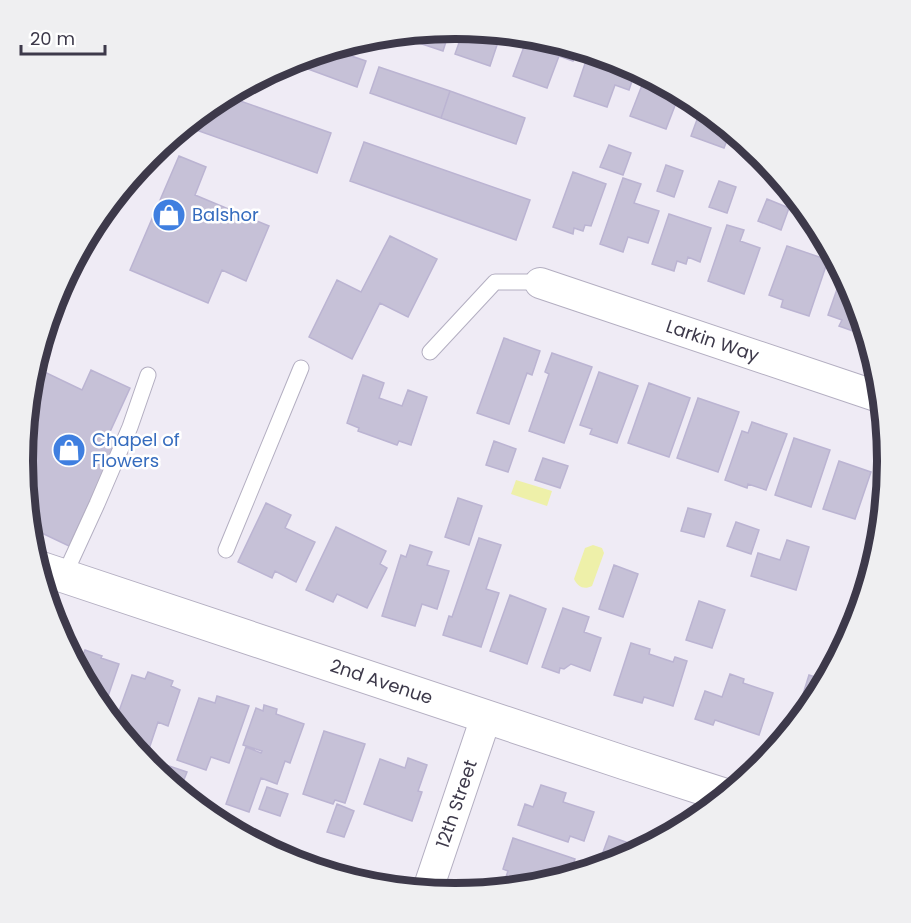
<svg xmlns="http://www.w3.org/2000/svg" width="911" height="923" font-family="Poppins,sans-serif">
  <rect width="100%" height="100%" fill="#efebf5"/>
  <path fill="#eef0a9" d="M516,480L552,491L547,506L511,494Z
    M593,545L602,548L604,553L592,586C584,590 578,587 574,579L585,548Z"/>
  <path fill="#c6c1d7" stroke="#bbb4d2" stroke-width="1.5" d="M450,29L443,51L395,35V34Z
    M464,29L517,35L514,41L500,36L490,66L455,54Z
    M528,36L540,37L578,48L573,61L559,56L547,88L513,76Z
    M331,49L366,61L357,87L289,62Z
    M589,52L622,62L636,69L629,90L615,85L607,107L574,96Z
    M379,67L450,91L441,118L370,93Z
    M646,75L691,99L688,107L676,103L666,129L630,116Z
    M450,91L525,118L516,144L441,118Z
    M226,96L331,133L317,173L185,126L215,101Z
    M702,106L731,130L724,148L691,136Z
    M364,142L530,200L516,240L350,181Z
    M609,145L631,153L623,175L600,167Z
    M752,147L762,156L764,159L750,153Z
    M179,156L206,167L195,195L269,226L246,281L222,270L208,303L130,270Z
    M666,165L683,171L674,197L657,191Z
    M573,172L606,184L591,226L585,225L583,231L574,228L573,234L553,227Z
    M623,178L641,184L634,203L659,211L648,243L628,237L623,252L600,244Z
    M719,181L736,187L727,213L709,207Z
    M767,199L789,208L781,230L758,221Z
    M669,214L711,228L700,262L688,257L686,264L677,261L674,271L652,264Z
    M727,225L744,230L740,241L760,248L744,294L708,281Z
    M821,232L829,246L817,242Z
    M390,236L437,259L408,317L380,303L352,359L309,337L337,280L361,292Z
    M787,246L828,260L809,316L781,307L783,300L769,295Z
    M843,272L856,296L867,336L839,326L842,320L828,315Z
    M504,338L540,351L532,375L527,373L509,424L477,413Z
    M552,353L592,367L564,443L529,431L549,374L545,372Z
    M34,367L82,390L91,370L130,388L109,434L119,438L69,546L29,527L23,461L31,377Z
    M599,372L638,386L617,443L590,434L592,429L580,425Z
    M363,375L384,383L379,398L402,406L408,390L427,397L411,445L399,441L397,445L358,431L359,428L347,423Z
    M649,383L690,398L669,457L628,443Z
    M698,398L739,412L718,472L677,458Z
    M752,422L787,434L766,490L748,484L747,488L725,480L742,431L748,433Z
    M794,438L830,450L811,507L775,495Z
    M494,441L516,449L508,472L486,465Z
    M543,458L568,466L560,488L535,480Z
    M839,461L871,472L855,519L823,509Z
    M885,492L882,524L875,521Z
    M458,498L482,506L469,545L445,537Z
    M266,503L291,515L285,528L315,542L296,582L275,571L272,578L238,562Z
    M688,508L711,514L704,537L681,531Z
    M736,522L759,530L751,554L727,546Z
    M336,527L386,551L380,564L387,568L367,608L337,594L333,602L306,590Z
    M479,538L501,545L486,589L499,593L481,647L443,635L449,616L452,617Z
    M787,540L809,547L796,590L751,576L758,553L780,560Z
    M410,545L432,552L427,565L449,571L437,609L422,604L415,626L382,616L401,555L406,557Z
    M614,565L638,574L623,617L599,609Z
    M510,595L546,609L527,664L490,651Z
    M699,601L725,610L712,648L686,640Z
    M563,608L589,617L584,632L601,638L590,671L571,664L564,669L560,668L559,673L542,667Z
    M631,643L650,649L649,654L673,662L675,657L687,661L673,706L644,697L642,703L614,695Z
    M85,650L102,656L101,658L119,664L103,711L95,702L71,655L72,652L83,655Z
    M148,672L173,681L171,686L180,690L168,726L158,722L148,752L132,746L114,725L132,675L145,679Z
    M730,674L744,679L743,683L773,693L759,735L715,720L713,725L695,719L705,691L722,697Z
    M809,675L827,681L815,702L779,745L787,717L795,720Z
    M217,696L249,706L229,763L211,757L206,770L177,760L199,698L215,703Z
    M264,705L277,709L276,714L304,724L290,763L285,761L277,784L261,778L249,812L226,804L246,747L261,753L262,751L243,745L256,708L263,711Z
    M324,731L365,744L345,803L335,800L333,804L303,794Z
    M144,757L165,764L160,777L149,767L143,760Z
    M408,758L427,765L418,791L422,792L412,821L364,804L380,759L405,768Z
    M166,765L187,772L179,792L161,778Z
    M541,785L566,793L563,802L594,812L584,841L570,836L568,842L518,825L525,804L533,807Z
    M267,787L288,794L280,816L259,809Z
    M337,804L354,811L344,837L327,832Z
    M609,836L634,845L630,857L626,859L603,852Z
    M513,838L575,859L569,877L551,883L536,878L533,887L515,889L503,885L508,871L503,869Z
    M600,856L618,863L596,869Z"/>
  <g fill="none" stroke-linecap="round" stroke-linejoin="round">
    <defs>
      <path id="service" d="M430,352L495,282H533L540,283
        M226,550L301,368
        M64,576L97,504L130,427L148,375"/>
      <g id="minor">
        <path id="s1" d="M540,283L882,398"/>
        <path id="s2" d="M427,892L486,717"/>
      </g>
      <g id="tertiary">
        <path id="s3" d="M37,567L625,763L727,796"/>
      </g>
    </defs>
    <use href="#service" stroke="#b3aec1" stroke-width="17"/>
    <use href="#minor" stroke="#b3aec1" stroke-width="32"/>
    <use href="#tertiary" stroke="#b3aec1" stroke-width="35"/>
    <use href="#service" stroke="#fff" stroke-width="15"/>
    <use href="#minor" stroke="#fff" stroke-width="30"/>
    <use href="#tertiary" stroke="#fff" stroke-width="33"/>
  </g>
  <defs>
    <symbol id="shop-disc" viewBox="-11 -11 22 22"><circle r="9.5" fill="#3f7fe0" stroke="#fff"/><path d="M-5-2.5h2.3a2.7 3.5 0 0 1 5.4 0H5L5.5 6h-11ZM-1.5-2.5h3a1.5 2.3 0 0 0-3 0Z" fill="#fff"/></symbol>
  </defs>
  <g fill-rule="evenodd">
    <use href="#shop-disc" x="150" y="196" width="38" height="38"/>
    <use href="#shop-disc" x="50" y="431" width="38" height="38"/>
  </g>
  <g text-anchor="middle" stroke-width="5" stroke-linejoin="round" paint-order="stroke">
    <g font-size="18" fill="#366cbe" stroke="#fff" text-anchor="start">
      <text x="192" y="221">Balshor</text>
      <text x="92" y="446">Chapel of<tspan x="92" dy="21">Flowers</tspan></text>
    </g>
    <g font-size="18" fill="#3d394a" stroke="#fff">
      <text dy="6" stroke="none"><textPath href="#s1" startOffset="182">Larkin Way</textPath></text>
      <text dy="6" stroke="none"><textPath href="#s3" startOffset="363">2nd Avenue</textPath></text>
      <text dy="6" stroke="none"><textPath href="#s2" startOffset="93">12th Street</textPath></text>
    </g>
  </g>
  <path d="M0 0H911V923H0ZM33 461a422 422 0 1 1 844 0a422 422 0 1 1-844 0Z" fill="#efeff1" fill-rule="evenodd"/>
  <path fill="none" stroke="#3d394a" stroke-width="8" d="M33 461a422 422 0 1 1 844 0a422 422 0 1 1-844 0Z"/>
  <path d="M21 45v9h84v-9" fill="none" stroke="#3d394a" stroke-width="3"/>
  <text x="30" y="45" font-size="18" fill="#3d394a" stroke="#ffffff" stroke-width="4.5" paint-order="stroke">20 m</text>
</svg>
